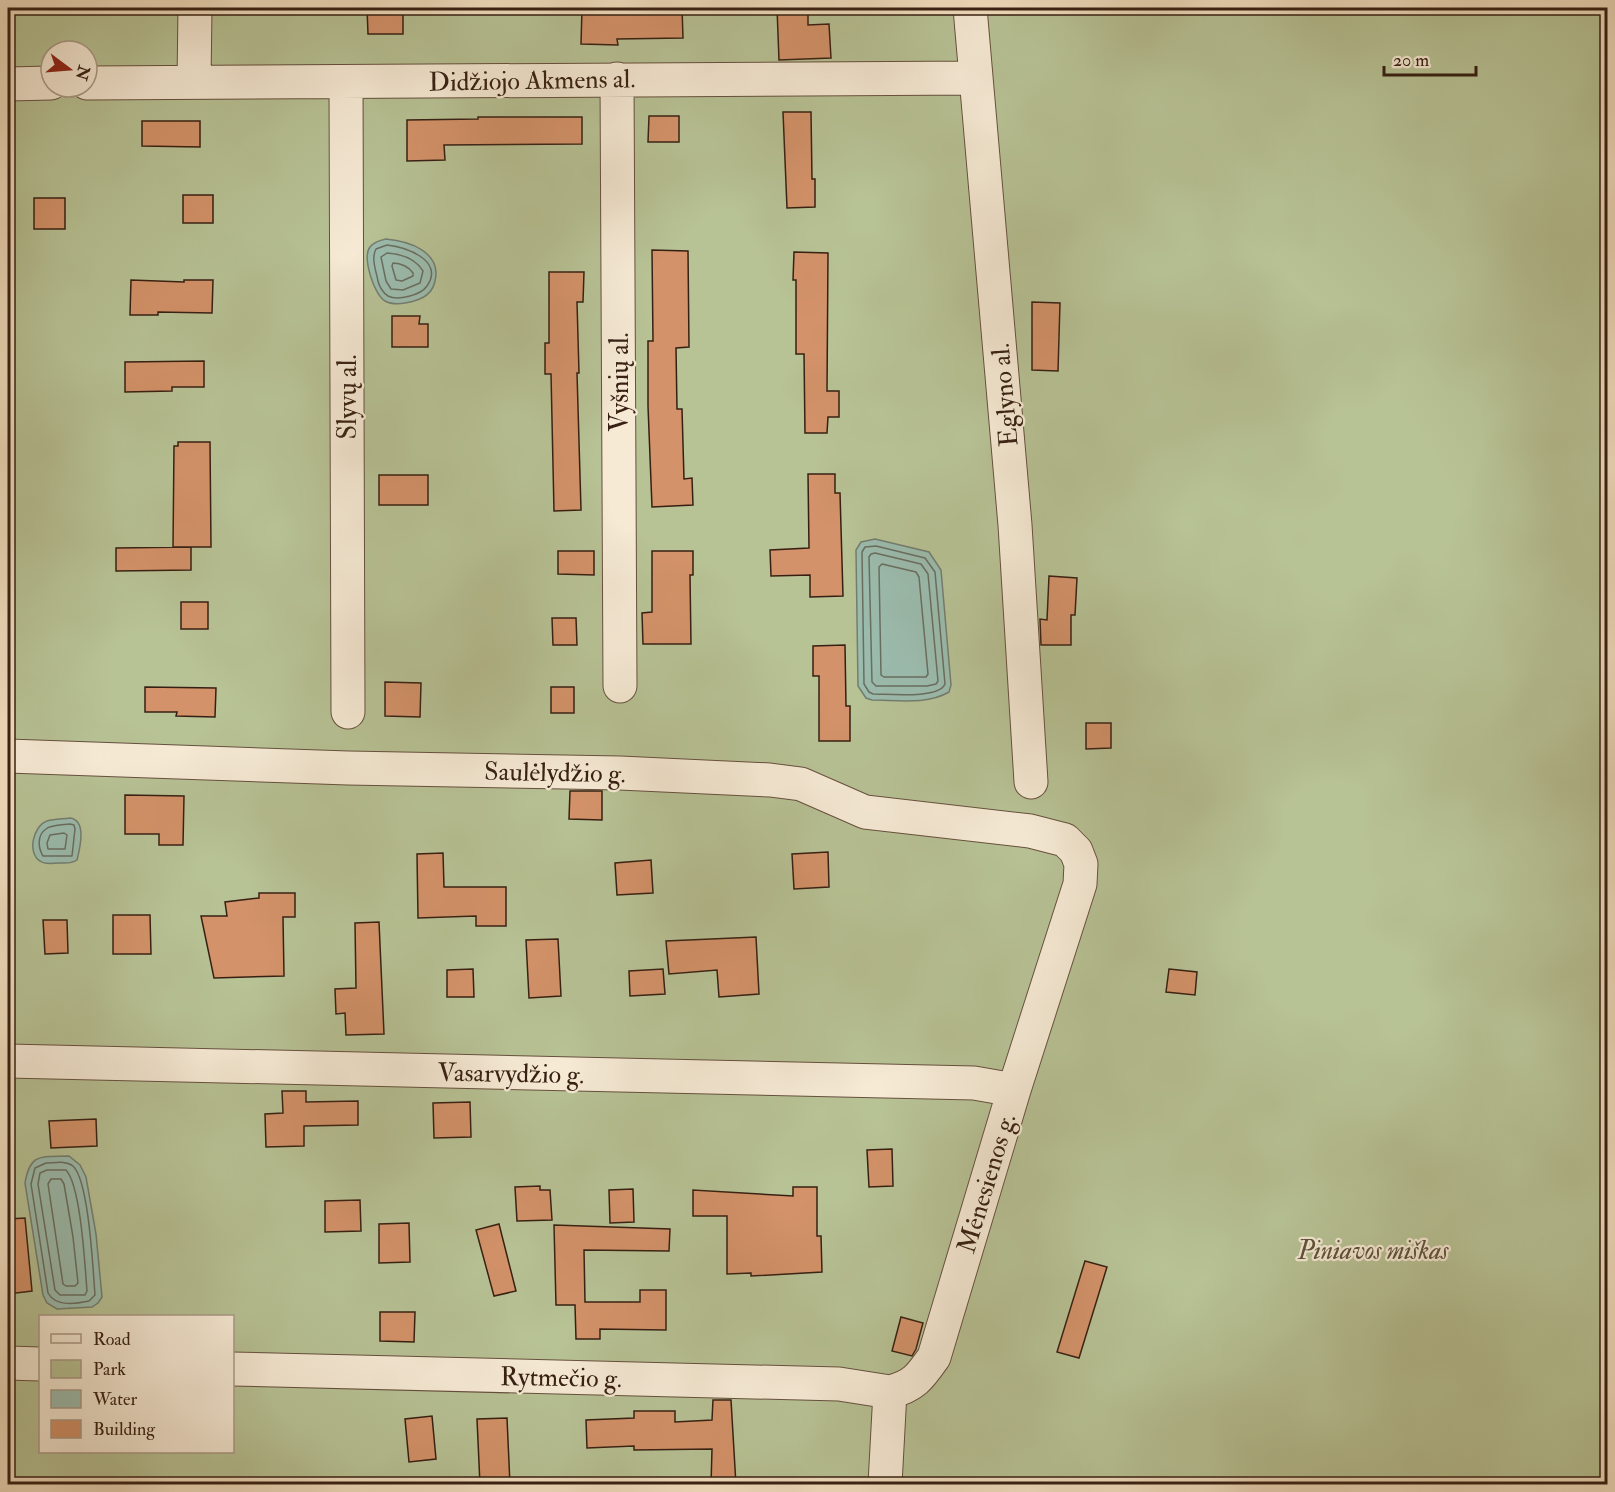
<svg xmlns="http://www.w3.org/2000/svg" width="1615" height="1492" font-family="'IM FELL Double Pica',serif">
  <rect width="100%" height="100%" fill="#f1debf"/>
  <filter id="stains"><feTurbulence type="fractalNoise" baseFrequency=".00333" numOctaves="4"/><feColorMatrix values="0 0 0 0 .2 0 0 0 0 .09 0 0 0 0 .02 0 0 0 .5 -.17"/></filter>
  <radialGradient id="worn" r=".72"><stop offset=".6" stop-color="#630" stop-opacity="0"/><stop offset="1" stop-color="#630" stop-opacity=".3"/></radialGradient>
  <path fill="#b7c295" stroke="#777154" stroke-width="1.5" fill-rule="evenodd" d="M8,8H1607V1484H8ZM51,51H87V87H51ZM40,1316H232V1452H40Z"/>
  <path fill="#9bbcae" stroke="#737e70" stroke-width="1.5" d="M386,239C409,241 442,252 435,281C433,291 426,297 417,300C408,303 394,306 385,301C374,295 362,257 370,247C374,242 381,240 386,239Z
    M875,539L929,552L941,570L951,685L949,692C927,705 897,700 872,700L866,698L858,686L856,550L861,542Z
    M70,818C87,820 80,848 77,860C71,864 66,863 59,863C53,863 45,865 40,861C27,853 33,826 47,821C54,819 63,819 70,818Z
    M69,1156L80,1165L86,1177L96,1234L102,1297L98,1303L92,1307L57,1309L47,1303L43,1295L25,1183C30,1152 42,1157 69,1156Z"/>
  <g fill="none" stroke-linecap="round" stroke-linejoin="round">
    <path stroke="#696e60" stroke-width="1.5" d="M387,245C405,247 445,260 427,286C421,295 398,301 388,296C383,293 379,286 378,281C376,271 371,258 376,249Z
      M387,253C401,254 415,258 423,271L420,283L403,290L391,289L386,281L381,257Z
      M393,263C401,263 409,267 413,273V276L402,281L396,280L392,266Z
      M876,546L925,558L935,572L945,684C939,699 889,694 873,694L869,692L864,684L862,552L865,547Z
      M875,553L921,564L928,574L938,681L936,684L927,686H876L872,682L869,557L871,554Z
      M882,564L916,572L919,577L928,674L926,677H884L881,675L879,567Z
      M70,824L74,825L75,829L72,856H43C38,848 37,835 46,829C51,825 63,825 70,824Z
      M64,833L67,835L65,849H48L47,843L50,835Z
      M46,1163C54,1163 66,1160 73,1166C89,1181 93,1270 95,1295L89,1301C75,1304 56,1307 48,1293L31,1184L35,1168Z
      M47,1170H66C81,1186 85,1267 87,1291L85,1295H60L55,1290L38,1184L40,1173Z
      M51,1179H61L64,1184L73,1237L78,1283L75,1286H66L63,1284L48,1184Z"/>
  </g>
  <path fill="#d39269" stroke="#372013" stroke-width="1.5" d="M367,8H403V34H368Z
    M582,8H682L683,38L617,39L618,45L581,44Z
    M777,8H808V25L829,24L831,58L779,60Z
    M783,112H811L812,179H815V207L787,208Z
    M649,116H679V142H648Z
    M478,117H582V144L444,145L445,160L407,161V120L478,119Z
    M142,121H200V147L142,146Z
    M183,195H213V223H183Z
    M34,198H65V229H34Z
    M652,250L688,251L689,347L676,348L677,409H682L684,479L692,478L693,505L652,507L648,406V341H653Z
    M794,252L828,253L827,391H839V417H828L827,433H805L804,354H796V280H793Z
    M549,272H584L583,302H577L579,373H577L581,510L554,511L551,374H545V343H549Z
    M131,280L184,282V280H213L212,313L158,312V315H130Z
    M1032,302L1060,303L1058,371L1032,370Z
    M392,316H420L419,324H428V347H392Z
    M204,361V387H172V391L125,392V362Z
    M178,442H210L211,547H173L174,446H178Z
    M808,474H835V493H840L843,596L810,597V575L771,576L770,550L809,548Z
    M379,475H428V505H379Z
    M191,547V570L116,571V548Z
    M558,551H594V575L558,574Z
    M652,551H693V575H690L691,644H643L642,613L652,612Z
    M1049,576L1077,578L1075,615H1071V645H1041L1040,619L1047,620Z
    M181,602H208V629H181Z
    M552,618H576L577,645H553Z
    M845,645L846,706H850V741H819V676H813V646Z
    M385,682L421,683L420,717L385,716Z
    M145,687L216,688L215,717L176,716L177,712H145Z
    M551,687H574V713H551Z
    M1086,723H1111V748L1086,749Z
    M570,791H602V820L569,819Z
    M125,795L184,796L183,845H159V834H125Z
    M828,852L829,887L794,889L792,854Z
    M443,853L444,887H506V926H476V916L418,918L417,854Z
    M651,860L653,893L617,895L615,863Z
    M259,893H295V917H283L284,976L214,978L201,916H227L225,902L259,898Z
    M113,915H150L151,954H113Z
    M43,920H67L68,953L45,954Z
    M379,922L384,1034L346,1035L345,1013L336,1014L335,989L356,988L355,923Z
    M756,937L759,994L719,997L717,970L669,974L666,941Z
    M558,939L561,996L529,998L526,940Z
    M473,969L474,997H447V970Z
    M663,969L665,994L630,996L629,971Z
    M1169,969L1197,972L1195,995L1166,992Z
    M282,1091H306V1102L358,1101V1125L304,1126V1146L266,1147L265,1114L283,1113Z
    M470,1102L471,1137L434,1138L433,1103Z
    M96,1119L97,1146L51,1148L49,1121Z
    M892,1149L893,1186L869,1187L867,1150Z
    M540,1186V1190H550L552,1220L517,1221L515,1187Z
    M793,1187H817V1236H821L822,1272L751,1276V1273L727,1274V1216H693V1190L793,1196Z
    M633,1189L634,1222L610,1223L609,1190Z
    M360,1200L361,1231L325,1232V1201Z
    M25,1218L32,1291L8,1294V1219Z
    M409,1223L410,1262L379,1263V1224Z
    M499,1224L516,1291L494,1296L476,1230Z
    M554,1225L670,1229L669,1251L584,1250L585,1302H640V1290H666V1330L600,1329V1339H576L575,1305H556Z
    M1085,1261L1107,1267L1079,1358L1057,1352Z
    M380,1312H415L414,1342L380,1341Z
    M901,1317L923,1323L916,1349L912,1356L892,1351Z
    M713,1400H731L736,1485H711L712,1449L634,1450V1446L587,1448L586,1420L634,1418V1411H675V1422L712,1420Z
    M432,1416L436,1459L409,1462L405,1419Z
    M507,1418L510,1485H480L477,1419Z"/>
  <g fill="none" stroke-linecap="round" stroke-linejoin="round">
    <defs>
      <path id="minor" d="M970,8L1015,525L1031,782
        M617,79L620,686
        M194,82L195,8
        M346,82L348,712
        M87,83L976,78
        M8,84L51,83
        M8,756L348,768L620,773L770,780L801,784L865,812L1030,831L1065,840L1076,851L1081,864L1080,884L1014,1090L934,1357C920,1377 914,1386 890,1392L885,1484
        M8,1061L974,1083L1014,1090
        M8,1363L40,1364
        M232,1369L839,1384L890,1392"/>
    </defs>
    <use href="#minor" stroke="#66503e" stroke-width="35"/>
    <use href="#minor" stroke="#f6ead5" stroke-width="33"/>
  </g>
  <g text-anchor="middle" stroke-width="4.5" stroke-linejoin="round" paint-order="stroke">
    <g font-size="26" fill="#372013" stroke="#f6ead5">
      <text transform="translate(532 80) rotate(-1)" y="9">Didžiojo Akmens al.</text>
      <text transform="translate(619 382) rotate(-90)" y="9">Vyšnių al.</text>
      <text transform="translate(1004 395) rotate(-95)" y="9">Eglyno al.</text>
      <text transform="translate(347 397) rotate(-90)" y="9">Slyvų al.</text>
      <text transform="translate(555 772) rotate(1)" y="9">Saulėlydžio g.</text>
      <text transform="translate(511 1073) rotate(1)" y="9">Vasarvydžio g.</text>
      <text transform="translate(986 1183) rotate(-73)" y="9">Mėnesienos g.</text>
      <text transform="translate(561 1377) rotate(1)" y="9">Rytmečio g.</text>
    </g>
    <g font-size="26" font-style="italic" fill="#5d513a" stroke="#f6ead5">
      <text x="1373" y="1259">Piniavos miškas</text>
    </g>
  </g>
  <rect width="1615" height="1492" fill="none" stroke="#f1debf" stroke-width="30"/>
  <rect x="9" y="9" width="1597" height="1474" fill="none" stroke="#372013" stroke-width="3"/>
  <rect x="15" y="15" width="1585" height="1462" fill="none" stroke="#372013" stroke-width="1.5"/>
  <rect x="39" y="1315" width="195" height="138" fill="#f6ead5" stroke="#aa9987" stroke-width="1.5"/>
  <rect x="51" y="1334" width="30" height="9" fill="#f6ead5" stroke="#aa9987" stroke-width="1.5"/>
  <text x="93" y="1345" font-size="18" fill="#372013">Road</text>
  <rect x="51" y="1360" width="30" height="18" fill="#b7c295" stroke="#aa9987" stroke-width="1.5"/>
  <text x="93" y="1375" font-size="18" fill="#372013">Park</text>
  <rect x="51" y="1390" width="30" height="18" fill="#9bbcae" stroke="#aa9987" stroke-width="1.5"/>
  <text x="93" y="1405" font-size="18" fill="#372013">Water</text>
  <rect x="51" y="1420" width="30" height="18" fill="#d39269" stroke="#aa9987" stroke-width="1.5"/>
  <text x="93" y="1435" font-size="18" fill="#372013">Building</text>
  <g transform="translate(69 69) rotate(106)"><circle r="28" fill="#f6ead5" stroke="#aa9987" stroke-width="1.5"/>
  <path d="M0-4.5L10 22L0 15L-10 22Z" fill="#8f2418"/>
  <text y="-9" font-size="16" font-weight="bold" text-anchor="middle" fill="#372013">N</text>
  </g>
  <path d="M1384 66v9h92v-9" fill="none" stroke="#372013" stroke-width="3"/>
  <text x="1393" y="66" font-size="18" fill="#372013" stroke="#f6ead5" stroke-width="4.5" paint-order="stroke">20 m</text>
  <rect width="100%" height="100%" filter="url(#stains)"/>
  <rect width="100%" height="100%" fill="url(#worn)"/>
</svg>
